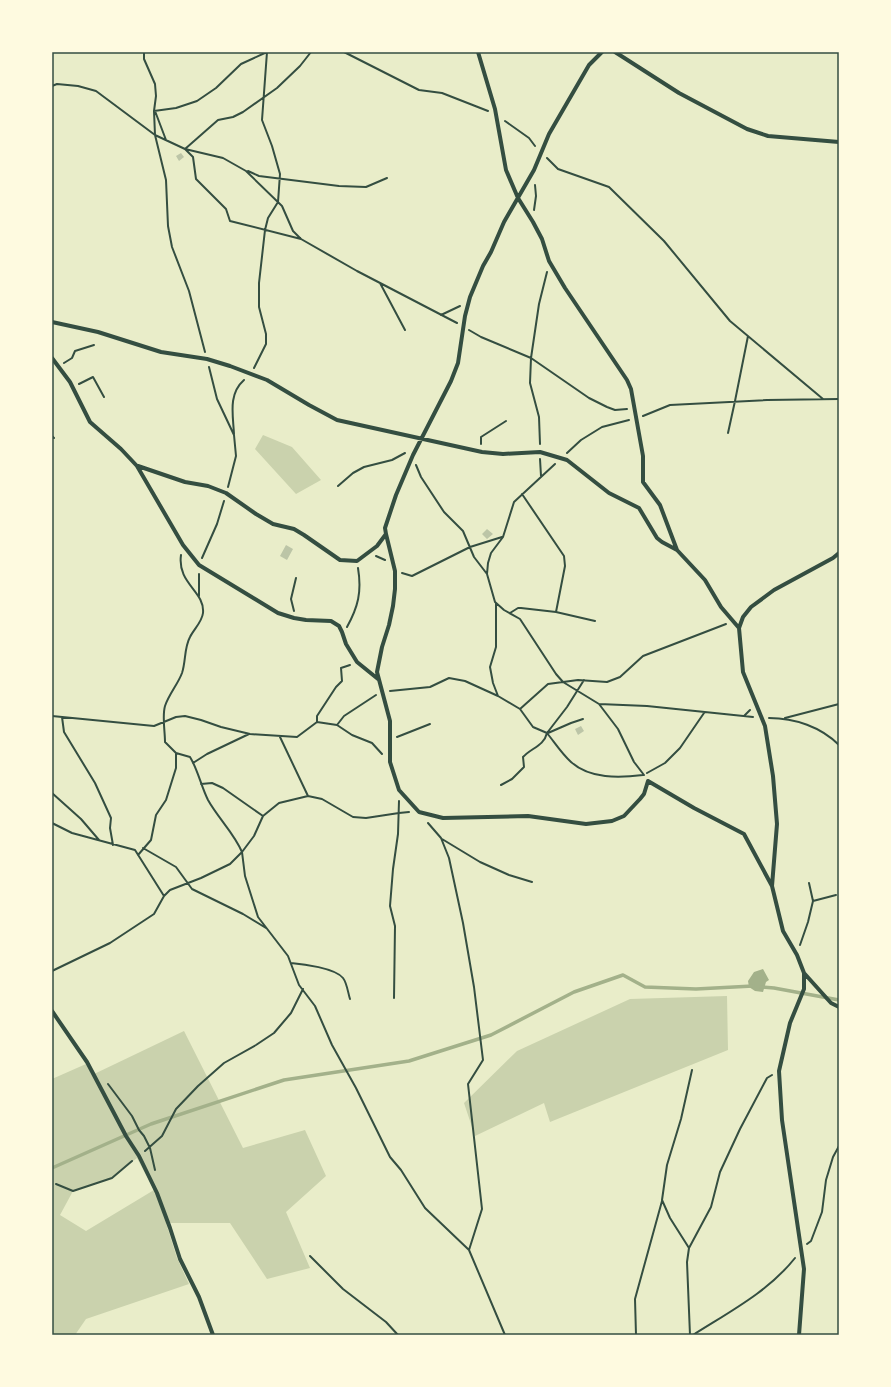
<svg xmlns="http://www.w3.org/2000/svg" width="891" height="1387" font-family="'Golos Text',sans-serif">
  <rect width="100%" height="100%" fill="#e9edc9"/>
  <path fill="#cad2ad" fill-rule="evenodd" d="M263,435L292,447L321,480L296,494L255,449Z
    M727,996L728,1050L550,1122L544,1103L475,1136L464,1103L517,1051L630,999Z
    M184,1031L243,1148L305,1130L326,1176L286,1212L310,1268L267,1279L230,1223H166L177,1258L189,1284L86,1319L75,1335H52V1079L86,1064L92,1075ZM137,1158L154,1190L86,1231L60,1215L73,1191L112,1178Z"/>
  <path fill="#a3b18a" d="M763,969L769,980L766,982L763,992L755,991L749,987L748,981L754,972Z"/>
  <g fill="none" stroke-linecap="round" stroke-linejoin="round">
    <path stroke="#a3b18a" stroke-width="3.5" d="M761,987L774,988L839,1000
      M52,1168L151,1124L284,1080L409,1061L491,1035L574,992L623,975L645,987L696,989L753,986"/>
  </g>
  <path fill="#bcc5a7" d="M181,153L184,157L179,161L176,156Z
    M487,529L493,534L487,539L482,534Z
    M286,545L293,549L287,560L280,556Z
    M581,726L584,731L578,735L575,729Z"/>
  <g fill="none" stroke-linecap="round" stroke-linejoin="round">
    <path stroke="#344e41" stroke-width="2" d="M144,52V59L155,84L156,96L154,111L155,135L166,180L168,226L172,247L189,291L205,352
      M344,52L419,90L442,93L488,111
      M52,86L57,84L78,86L96,91L155,135L185,149L223,158L246,171L282,206L293,231L301,239L357,271L457,323
      M154,111L176,108L197,101L216,88L241,64L267,52
      M155,111L166,140
      M505,121L529,138L535,146
      M547,158L558,169L609,187L664,241L730,321L823,399
      M248,171L259,176L339,186L366,187L387,178
      M534,210L536,196L535,185
      M301,239L230,221L226,209L196,179L193,157L185,149L218,120L233,117L243,112L277,88L300,66L311,52
      M380,283L405,330
      M441,315L460,306
      M469,330L481,337L531,358L589,398L607,407L615,410L627,409
      M64,363L72,358L75,351L94,345
      M209,367L217,399L234,435L236,456L228,487
      M254,368L266,344V334L259,307V283L265,230L268,218L278,202L280,174L272,146L262,120L267,52
      M79,384L93,377L104,397
      M643,416L670,405L767,400L839,399
      M728,433L735,401L748,336
      M234,434C233,415 228,394 244,380
      M52,436L54,438
      M481,444V437L506,421
      M540,444L539,417L530,383L531,358L539,304L547,272
      M567,453L581,440L602,427L629,420
      M540,459L541,476
      M416,465L421,477L444,512L463,531L474,557L487,574L495,602L504,610L520,619L556,674L563,682L599,704L618,729L634,762L644,775
      M338,486L353,473L364,467L392,460L405,453
      M522,494L564,556L565,566L556,612
      M181,555C177,584 205,591 203,613C202,622 194,629 190,637C184,648 186,661 182,673C178,684 169,694 165,706C162,716 165,731 165,742L176,753L190,757C198,770 201,786 208,800C218,818 234,833 242,852
      M376,556L385,560
      M202,558L217,524L224,501
      M402,573L412,576L470,547L502,537
      M487,574L488,563L491,553L503,537L514,502L555,464
      M199,596V574
      M496,603V647L490,667L493,683L498,696
      M294,611L291,599L296,578
      M510,613L518,608H521L556,612L595,621
      M347,627C358,607 362,592 358,568
      M584,680L567,707L547,733C555,743 562,754 571,762C590,779 619,778 643,775
      M390,691L430,687L449,678L465,681L498,696L520,709L533,727L547,733C544,746 531,748 523,757L524,767L512,779L501,785
      M599,704L647,706L753,717
      M520,709L548,684L578,680L607,682L620,677L643,656L726,624
      M52,716L154,726L176,717L185,716L201,720L221,727L250,734L297,737L317,722V716L336,687L342,681L341,668L350,665
      M744,716L750,710
      M62,717L64,732L95,783L111,818L110,828L113,845
      M769,718C795,718 821,727 839,745
      M785,718L839,704
      M317,722L337,725L352,735L372,743L382,754
      M337,725L344,716L376,695
      M548,733L571,723L583,719
      M280,737L308,796
      M397,737L430,724
      M193,763L207,754L249,734
      M647,773L665,763L680,748L704,713
      M201,784L212,783L223,788L263,816
      M52,793L81,819L99,840
      M52,823L72,833L135,850L164,896
      M428,823L441,838L449,858L463,923L474,987L483,1060L468,1084L482,1209L469,1250
      M442,839L480,862L509,875L532,882
      M143,848L176,867L192,889L243,914L266,928
      M242,852L254,836L263,816L279,803L308,796L322,799L353,817L366,818L399,813L409,812
      M138,855L151,840L156,815L166,800L176,768V753
      M813,901L836,895
      M800,945L808,922L813,901L809,883
      M291,963C303,964 335,968 343,978C347,983 348,993 350,999
      M52,971L110,943L154,914L164,896L170,890L201,878L230,864L242,852L245,876L258,917L288,956L299,985L315,1006L332,1045L356,1088L390,1157L401,1170L425,1208L469,1250L505,1335
      M394,998L395,926L390,906L393,869L398,834L399,801
      M108,1084L132,1116L139,1130L144,1136L150,1148L155,1170
      M145,1151L162,1136L176,1109L198,1086L224,1063L256,1045L274,1033L291,1013L303,989
      M56,1184L73,1191L112,1178L132,1161
      M807,1244L811,1241L822,1212L826,1180L833,1157L839,1146
      M689,1248L670,1218L662,1200L667,1165L681,1119L692,1070
      M310,1256L343,1289L386,1322L398,1335
      M636,1335L635,1299L662,1201
      M690,1335L687,1262L689,1248L711,1207L720,1172L740,1129L767,1078L772,1075
      M693,1335C729,1312 768,1292 795,1258"/>
    <path stroke="#344e41" stroke-width="4" d="M478,52L495,109L506,170L518,198L533,222L542,239L549,261L565,288L627,380L631,389L643,456V482L660,505L677,550L705,580L721,607L739,628
      M602,52L589,65L549,134L534,170L504,222L491,252L483,266L470,297L465,316L458,363L451,381L413,455L396,495L385,528L386,534L395,571V589L393,606L389,625L382,647L377,672L390,721V762L399,790L419,812L443,818L528,816L586,824L612,821L624,816L640,799L644,794L648,781L694,808L744,834L772,886
      M615,52L679,93L747,129L768,136L839,142
      M52,322L98,332L161,352L207,359L230,366L267,380L309,405L337,420L482,452L503,454L540,452L567,460L609,493L639,508L657,538L662,542L677,550
      M52,358L70,382L90,422L121,449L137,466L183,545L199,565L278,613L294,618L306,620L331,621L339,626L342,632L346,644L357,662L378,679
      M138,466L185,482L208,486L226,493L256,514L273,524L294,529L304,535L340,560L357,561L377,546L386,534
      M804,973L831,1003L839,1007
      M52,1011L87,1062L126,1136L139,1156L157,1193L170,1228L180,1259L199,1297L213,1335
      M799,1335L804,1269L782,1120L779,1071L790,1023L804,989V973L797,955L783,931L772,886L777,824L773,776L765,726L743,672L739,628L743,617L751,607L774,590L833,558L839,553"/>
  </g>
  <rect width="891" height="1387" fill="none" stroke="#fefae0" stroke-width="106"/>
  <rect x="53" y="53" width="785" height="1281" fill="none" stroke="#344e41" stroke-width="1.5"/>
</svg>
